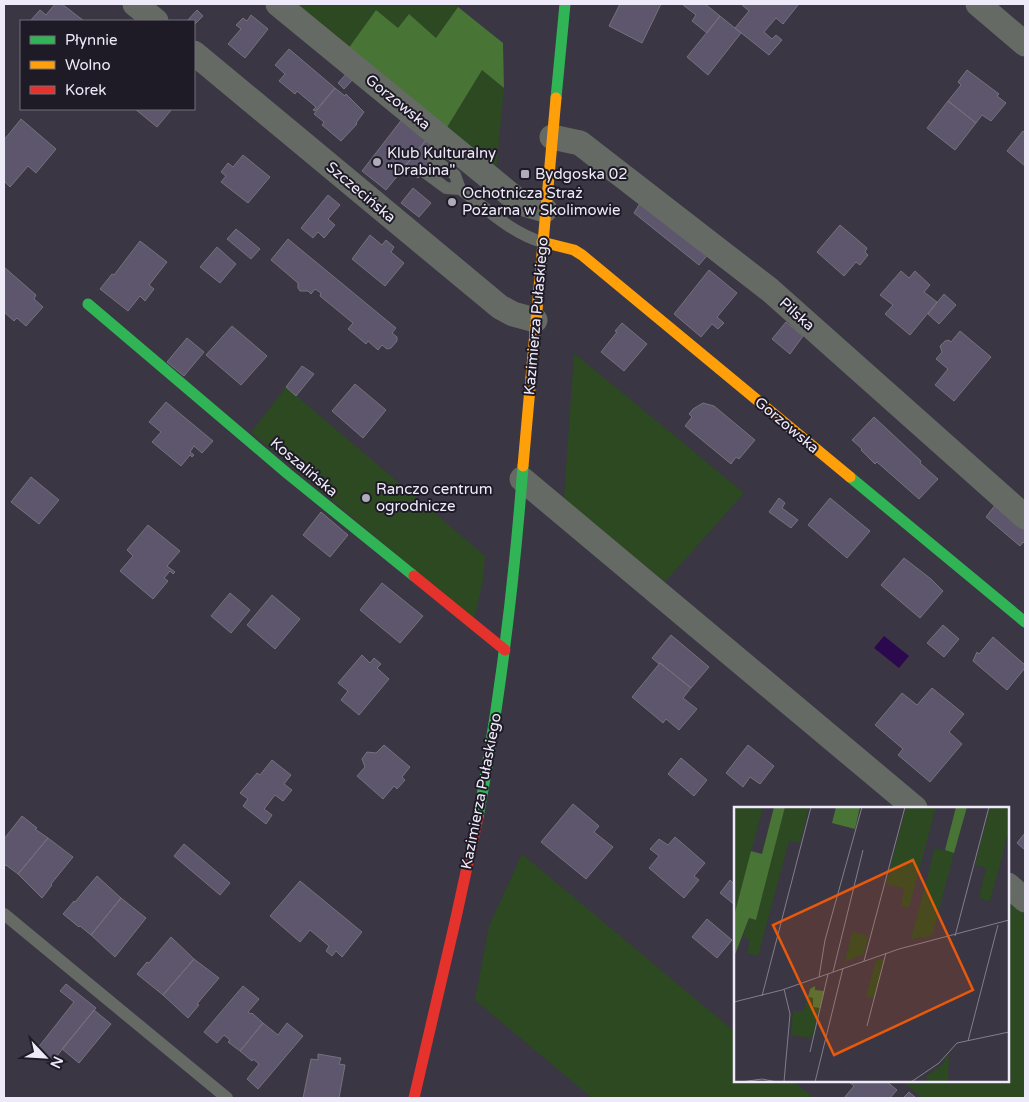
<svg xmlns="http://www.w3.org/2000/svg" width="1029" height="1102" font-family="'Varela Round',sans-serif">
  <rect width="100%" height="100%" fill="#3a3643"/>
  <path fill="#2d4922" d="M292,4H454L458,7L436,38L409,15L398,28L348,49Z
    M482,69L504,88L496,171L446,129Z
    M574,353L744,493L665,582L564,499Z
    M286,387L485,556L483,581L474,620L251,432Z
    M522,854L735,1032V1081H793L814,1098H592L475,1000L489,926Z
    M1008,901L1025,915V1098H922L902,1081H1008Z"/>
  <path fill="#487435" d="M458,7L503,43L504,88L482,70L446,129L348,49L376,10L398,28L409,14L436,38Z"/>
  <path fill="#2c094f" d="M884,636L909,656L899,668L874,648Z"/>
  <path fill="#5e566c" stroke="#75727d" d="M55,4H62L84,21H30L40,10L46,15Z
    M620,4H661L642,43L609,26Z
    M682,4H705L720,16L707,33L692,21L696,15Z
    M741,4H796L798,5L783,24L776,18L764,32L772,39L776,35L782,40L769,55L735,28L749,11Z
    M197,10L203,16L194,25V21H187Z
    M251,15L268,29L245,58L228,44L241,29L236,25L243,18L247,21Z
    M720,16L741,33L708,75L687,57Z
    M289,49L335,88L315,111L313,110L316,107L297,91L295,94L279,81L285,74L275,65Z
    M967,70L999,94L997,96L1006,103L991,121L982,115L976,123L948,101L961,85L958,82Z
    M348,72L355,77L344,89L338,83Z
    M335,88L345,96L346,94L364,112L356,123L357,124L341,141L322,125L324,122L314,114Z
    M948,101L976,123L955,150L927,128Z
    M135,109H172L157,127Z
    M403,118L428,138L386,190L362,171Z
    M21,119L56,149L36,173L28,166L10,187L4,181V140Z
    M1023,131L1025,133V166L1007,151Z
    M427,139L440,149L418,178L404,167Z
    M243,155L270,177L248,203L221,182L226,176L221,172L228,163L233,167Z
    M413,188L431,203L419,217L401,203Z
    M328,195L340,205L328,219L335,225L324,238L318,232L313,238L301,228Z
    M642,200L710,252L699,265L634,213Z
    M840,225L867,248L865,252L868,255L860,265L856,262L844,276L817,252Z
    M236,229L260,249L251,259L227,239Z
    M370,235L382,245L386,240L394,247L391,252L404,263L385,286L352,259Z
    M288,239L396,328L392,333L397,337V341L391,348L387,349L382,345L378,350L368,341L366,344L348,329L353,323L320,296L321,293L315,289L311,294L308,291H300L298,288V283L271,260Z
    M140,241L167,262L149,285L154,289L145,301L140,296L128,311L100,289L112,274L114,275Z
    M217,247L236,264L220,283L200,267Z
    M4,267L36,295L34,299L43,307L26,326L17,318L14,321L4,312Z
    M709,270L737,293L717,317L724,323L718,329L712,324L701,337L674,314Z
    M901,271L909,278L915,271L930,285L924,292L937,302L910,335L885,314L893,305L880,295Z
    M944,294L956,305L939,324L928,314Z
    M786,322L803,336L790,354L772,339Z
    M622,323L647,344L624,371L601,352L617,332L615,331Z
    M232,326L267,356L241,385L206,355Z
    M960,331L991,357L954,401L935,385L948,369L936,359L942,352L940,346L945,341L949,340L951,342Z
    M187,338L204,352L184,376L167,362Z
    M302,366L314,374L296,396L286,387Z
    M355,384L386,410L363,438L332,411Z
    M166,402L213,441L202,453L194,446L190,452L194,455L192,457L190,455L181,466L152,442L161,432L149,422Z
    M703,403L714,406L755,440L739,459L736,457L731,464L685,426L692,417L689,414L693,409Z
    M874,417L921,461L920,463L938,479L919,499L877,462L875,464L861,450L862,449L852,440Z
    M31,477L59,500L39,524L11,502Z
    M779,498L785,503L782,508L798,520L791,528L769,512Z
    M830,498L870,531L847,558L808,525Z
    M996,504L1025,524V544L1023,542L1020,546L986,517Z
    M321,512L348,535L330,557L303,535Z
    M148,525L180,551L167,566L175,572L173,574L170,571L164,578L168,581L153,599L120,571L133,556L127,550Z
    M904,558L931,579L943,591L920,618L881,585Z
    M382,583L423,616L400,643L360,610Z
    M230,593L250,610L231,633L211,616Z
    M272,595L300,619L275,649L247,625Z
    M943,625L959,639L944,657L927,643Z
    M671,635L709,667L691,688L660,663L659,664L652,658Z
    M993,637L1025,665V668L1007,690L973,661L977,652L979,654Z
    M362,655L370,663L374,658L381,664L377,668L389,679L359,715L341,700L348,691L338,683Z
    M660,663L691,688L683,698L697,709L679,730L666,719L663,723L632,697Z
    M932,688L964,714L949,732L962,744L930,782L898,755L903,749L875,725L902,693L917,705Z
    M384,745L410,767L402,777L405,780L397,789L394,786L383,799L357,776L365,767L362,759L367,752L376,753Z
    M748,745L774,766L760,784L750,777L743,787L726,773Z
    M681,758L707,780L694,796L668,774Z
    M272,760L291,775L284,784L292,790L283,801L275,795L264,809L272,815L266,824L243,806L248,799L240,793L257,773L260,775Z
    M573,804L599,826L594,832L613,847L586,879L541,842Z
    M22,816L37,828L35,829L48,838L18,874L6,865L4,866V839Z
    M1025,833V850L1017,843Z
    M675,837L705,863L694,876L699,880L684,898L649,868L659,856L650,849L659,839L668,845Z
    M48,838L73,857L51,884L52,885L42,898L18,874Z
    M184,844L230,883L220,895L174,856Z
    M97,876L121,898L91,935L80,926L79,927L63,914L74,901L75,902Z
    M730,880L735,885V905L720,893Z
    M300,881L362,932L342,957L336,951L332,956L326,951L329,946L310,930L300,942L270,916Z
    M121,898L146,918L115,957L91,935Z
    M707,919L732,940L717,958L692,937Z
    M171,937L194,959L163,995L137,974L147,962L149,963Z
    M194,959L219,978L197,1004L199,1005L188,1018L163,995Z
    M66,984L96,1008L52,1062L37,1049L74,1002L60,991Z
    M243,986L259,999L248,1012L251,1014L252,1013L263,1023L240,1051L228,1042L230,1040L224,1035L217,1043L204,1032Z
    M94,1010L111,1024L79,1063L62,1049Z
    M263,1023L278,1035L287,1023L303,1036L258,1089L247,1079L259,1064L253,1059L252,1061L240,1051Z
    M318,1054L341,1058L339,1064L345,1065L339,1098H303L311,1059L318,1060Z
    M848,1081H886L897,1090L890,1098H844L854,1086Z
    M909,1092L916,1098H903Z"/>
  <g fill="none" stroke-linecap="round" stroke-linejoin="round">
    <path stroke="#656b64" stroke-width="12" d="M423,171L446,188L460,189L455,175L433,159
      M460,189C486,208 511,233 542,242
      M4,914L227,1098"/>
    <path stroke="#656b64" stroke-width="25" d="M135,4L156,21
      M278,4L517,200L524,204L545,210
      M978,4L1025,44
      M194,53L500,307L513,314L535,320
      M552,137L580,143L770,290L1025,517
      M522,479L915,808
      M1008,885L1025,900"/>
    <path stroke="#30b455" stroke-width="11" d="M556,98L565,4
      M88,304L288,474L414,576
      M850,477L1025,622
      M478,817C500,701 514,584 523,466"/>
    <path stroke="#ff9f0a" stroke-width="11" d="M542,242L574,250L582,255L850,477
      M523,466L556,98"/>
    <path stroke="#e5322d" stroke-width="11" d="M414,576L505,650
      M414,1098L455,922L478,817"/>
  </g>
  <g fill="#afabb9" stroke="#1f1b26" stroke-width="2">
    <circle cx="377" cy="162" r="5"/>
    <rect x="520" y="169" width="10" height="10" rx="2.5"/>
    <circle cx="452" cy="202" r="5"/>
    <circle cx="366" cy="498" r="5"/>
  </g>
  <g text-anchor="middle" stroke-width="4" stroke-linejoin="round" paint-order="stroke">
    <g font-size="15" fill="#eeeaf9" stroke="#1f1b26">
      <text transform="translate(398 102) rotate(39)" y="5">Gorzowska</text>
      <text transform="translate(361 192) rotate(40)" y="5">Szczecińska</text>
      <text transform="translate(797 314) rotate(42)" y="5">Pilska</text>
      <text transform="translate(536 316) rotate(-85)" y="5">Kazimierza Pułaskiego</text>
      <text transform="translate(787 425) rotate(40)" y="5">Gorzowska</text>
      <text transform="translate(304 467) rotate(40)" y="5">Koszalińska</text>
      <text transform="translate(481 791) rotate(-79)" y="5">Kazimierza Pułaskiego</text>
    </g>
    <g font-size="15" fill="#eeeaf9" stroke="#1f1b26" text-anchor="start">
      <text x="387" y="158">Klub Kulturalny<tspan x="387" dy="17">"Drabina"</tspan></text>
      <text x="535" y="179">Bydgoska 02</text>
      <text x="462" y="198">Ochotnicza Straż<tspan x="462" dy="17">Pożarna w Skolimowie</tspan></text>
      <text x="376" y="494">Ranczo centrum<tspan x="376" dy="17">ogrodnicze</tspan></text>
    </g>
  </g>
  <g transform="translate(734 807)">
    <rect width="275" height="275" fill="#3a3643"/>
    <path d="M0,0H29L0,109ZM51,0H75L66,36L55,34L24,149L13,146L16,133L9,130L15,111L22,113ZM172,0H202L175,101L167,99L170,81L152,77ZM256,0H275V23L256,94L245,91L252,61L241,58ZM201,41L220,46L198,129L177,132ZM118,125L134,129L130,147L111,155ZM150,151L140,191L132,189L142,154ZM74,190L79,191L86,201L78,231L57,228L59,204H69ZM215,246L214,275H193L192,269L208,258Z" fill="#2d4922"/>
    <path d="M40,0H51L22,113L15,111L0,150V109L17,44L28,47ZM102,0H126L121,22L98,16ZM222,0H233L220,46L211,43ZM81,179V183L90,184L86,201L79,200V191L74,190L76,182Z" fill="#487435"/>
    <path fill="none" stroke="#827e8c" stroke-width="1" d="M221,129L255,0M130,154L171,0M99,165L129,43M85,170L91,133L128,0M50,182L56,207L50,275M28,189L77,0M0,195L48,183L165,142L275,113M133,219L152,146M234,234L264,118M76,245L94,167M7,275L28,272L43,275M81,275L109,161M177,275L205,256L223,236L275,225"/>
    <path fill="#e8590c" fill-opacity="0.15" stroke="#e8590c" stroke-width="2.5" d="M179,53L239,183L100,248L39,118Z"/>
    <rect width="275" height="275" fill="none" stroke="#eeeaf9" stroke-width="2.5"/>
  </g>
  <rect width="1029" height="1102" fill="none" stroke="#eeeaf9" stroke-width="10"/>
  <rect x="20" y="20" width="175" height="90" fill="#1f1b26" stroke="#726e7a"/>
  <rect x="30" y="36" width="25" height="8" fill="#30b455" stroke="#726e7a"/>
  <text x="65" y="45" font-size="15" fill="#eeeaf9">Płynnie</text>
  <rect x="30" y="61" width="25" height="8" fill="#ff9f0a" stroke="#726e7a"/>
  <text x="65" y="70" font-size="15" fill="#eeeaf9">Wolno</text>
  <rect x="30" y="86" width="25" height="8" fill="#e5322d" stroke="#726e7a"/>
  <text x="65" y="95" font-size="15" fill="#eeeaf9">Korek</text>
  <g transform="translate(45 1057) rotate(115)" stroke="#1f1b26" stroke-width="4" paint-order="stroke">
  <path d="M0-4L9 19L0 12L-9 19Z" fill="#eeeaf9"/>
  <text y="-8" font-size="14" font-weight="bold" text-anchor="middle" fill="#eeeaf9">N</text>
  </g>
</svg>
